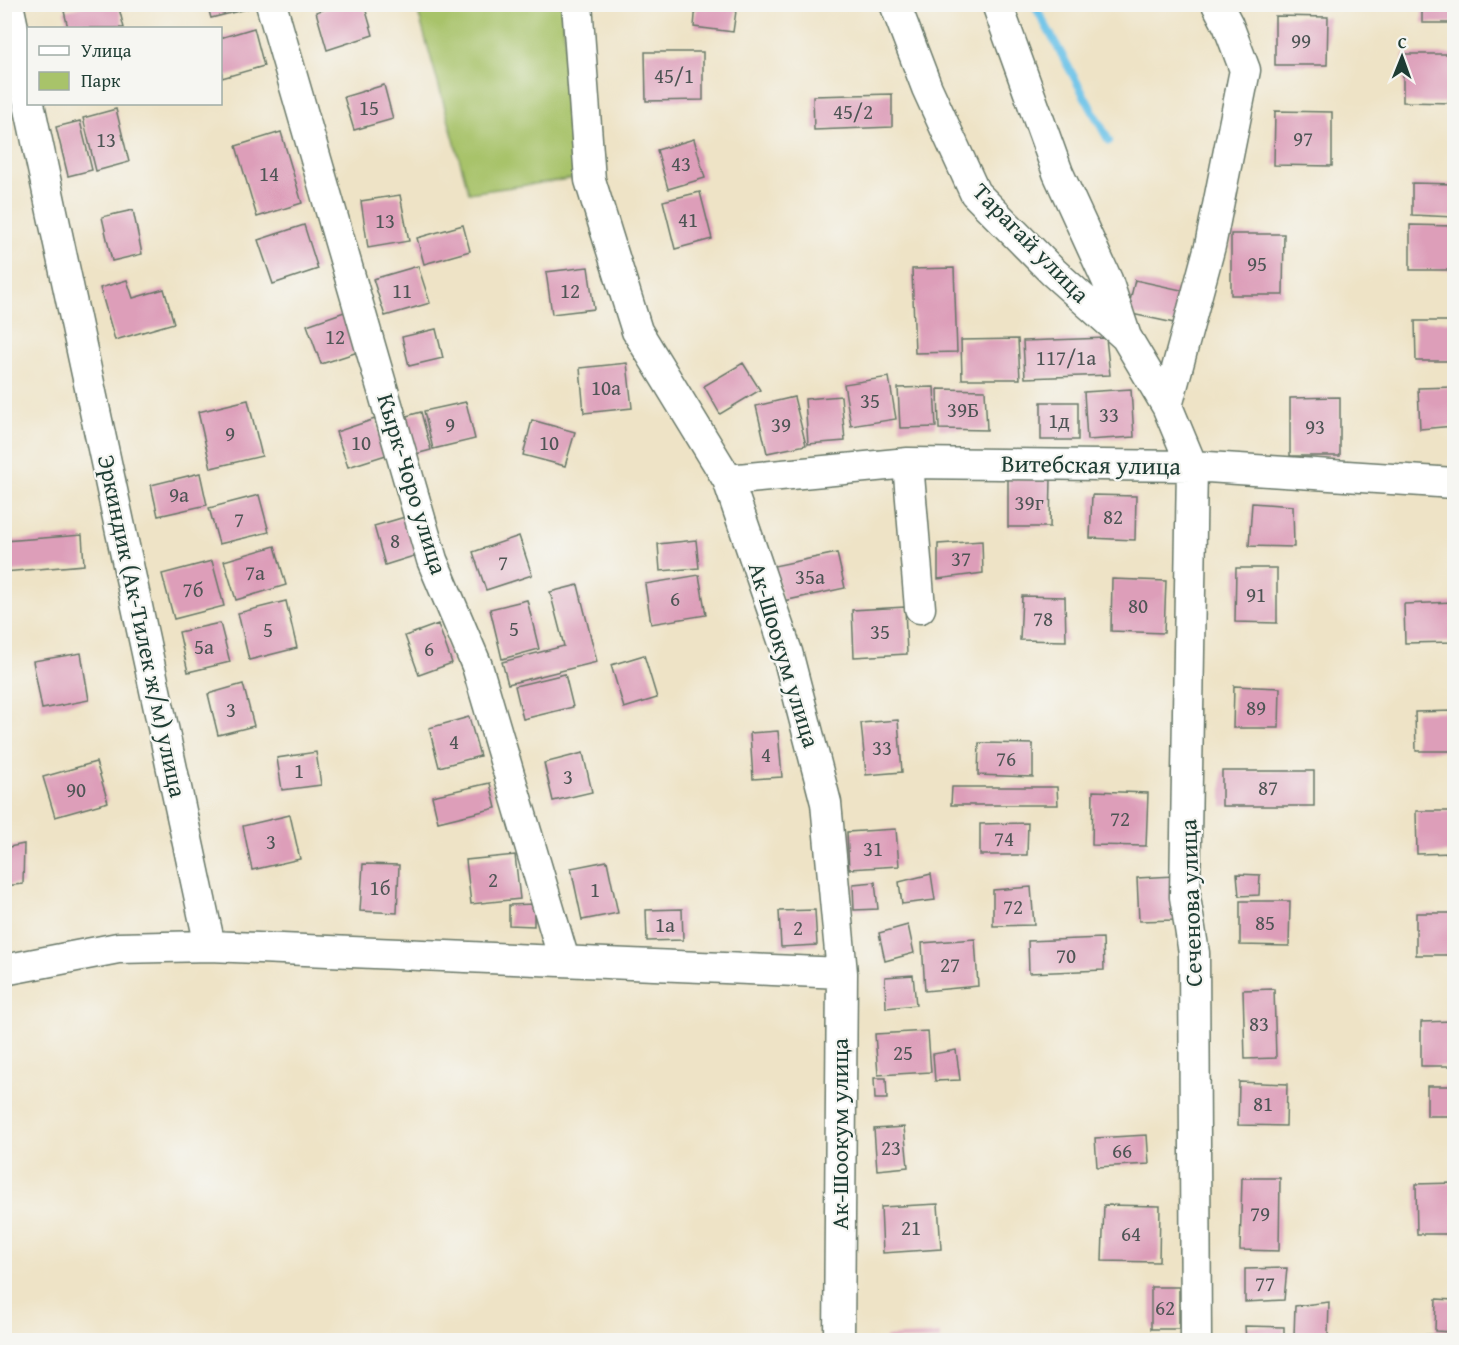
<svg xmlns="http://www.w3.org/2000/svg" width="1459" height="1345" font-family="'Gentium Book Plus',serif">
  <rect width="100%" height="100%" fill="#f6f6f2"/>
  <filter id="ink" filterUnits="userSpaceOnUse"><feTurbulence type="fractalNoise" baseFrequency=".0167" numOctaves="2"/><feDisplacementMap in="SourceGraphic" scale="12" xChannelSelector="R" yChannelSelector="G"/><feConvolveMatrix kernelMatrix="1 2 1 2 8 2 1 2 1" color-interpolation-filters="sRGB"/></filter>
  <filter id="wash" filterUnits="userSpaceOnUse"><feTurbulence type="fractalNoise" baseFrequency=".008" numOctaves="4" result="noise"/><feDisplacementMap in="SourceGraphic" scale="24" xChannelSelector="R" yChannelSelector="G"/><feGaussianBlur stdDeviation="1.35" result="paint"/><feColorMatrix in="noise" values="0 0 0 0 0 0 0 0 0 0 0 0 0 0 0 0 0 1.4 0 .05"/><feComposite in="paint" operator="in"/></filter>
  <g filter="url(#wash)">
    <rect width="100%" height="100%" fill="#eee3c6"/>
    <path fill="#a8c36a" stroke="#64804f" stroke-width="1.5" d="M416,5H562L576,178L469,193Z"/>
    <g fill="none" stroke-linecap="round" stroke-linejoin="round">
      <path stroke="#6bc2e8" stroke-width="8" d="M1034,4L1109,141"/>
    </g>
    <g id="blocks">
      <path fill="#dd9eb9" d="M92,4H118L124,28H68L64,11Z
        M207,4H246L247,9L211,18Z
        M340,4H364L373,35L327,50L316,12Z
        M696,4H737L733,32L694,27Z
        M1422,4H1454V23H1422Z
        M1275,16L1328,17L1327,65H1275Z
        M254,28L264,66L222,78L220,38Z
        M645,52H703V100L646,101Z
        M1403,54H1454V103L1403,102Z
        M384,85L393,119L354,130L344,97Z
        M892,94V127L814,130L813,96Z
        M4,99L9,115L4,116Z
        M116,109L129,162L96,171L83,118Z
        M1275,111L1332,112V166L1274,165Z
        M80,121L92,170L68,176L56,127Z
        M281,132L302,203L257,217L236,146Z
        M694,139L705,178L668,189L657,150Z
        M1412,183L1454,184V217L1412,215Z
        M700,192L712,239L675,249L663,201Z
        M400,195L409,241L368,248L361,201Z
        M133,210L142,254L112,261L102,217Z
        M304,225L318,269L273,284L258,240Z
        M463,225L470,251L424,264L417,238Z
        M1410,225L1454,226V270H1410Z
        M1231,234H1284L1283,295H1231Z
        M418,266L430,303L385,316L373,279Z
        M588,267L594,309L552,314L546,272Z
        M954,268L957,352L915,353L912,269Z
        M127,280L133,298L164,289L174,323L115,340L100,288Z
        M1135,280L1186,291L1179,324L1127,313Z
        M350,310L364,350L321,364L307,325Z
        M1415,321H1454V361H1416Z
        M436,329L443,358L409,366L402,337Z
        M1106,338L1110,375L1025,378L1023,341Z
        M1018,339L1020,379H962L961,340Z
        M627,363L632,408L584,413L580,368Z
        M743,363L760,390L720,414L704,386Z
        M889,377L896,419L851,426L844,384Z
        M934,387L936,427L900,428L898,388Z
        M1454,387V426L1420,429L1418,388Z
        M938,389L985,390L987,430L939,429Z
        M1131,389L1134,437L1087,440L1084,392Z
        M841,396L845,441L808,444L805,399Z
        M794,397L806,445L767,453L756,406Z
        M1340,397V456H1290V398Z
        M248,400L262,456L211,468L198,412Z
        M466,402L475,439L433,449L424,411Z
        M1041,402H1078V440H1041Z
        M421,412L431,450L412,455L403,417Z
        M375,419L386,455L348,467L336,432Z
        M532,420L575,432L565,466L523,455Z
        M200,473L207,505L158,516L151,485Z
        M1008,478H1051L1050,527H1008Z
        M259,495L269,532L219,544L209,508Z
        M1092,495L1136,496L1135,540L1090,538Z
        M1252,503L1293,506L1294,547L1249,546Z
        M405,517L417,555L385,565L374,526Z
        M82,535L84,565L4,572V541Z
        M519,536L532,575L486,590L473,552Z
        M696,540L699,568L660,571L658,544Z
        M982,541L983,573L938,579V544Z
        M275,546L286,585L236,600L224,561Z
        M837,553L845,588L783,601L774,566Z
        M212,561L224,606L174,619L162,574Z
        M1236,568H1277V623L1235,622Z
        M699,575L706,615L651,624L645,584Z
        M1112,579L1166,581L1164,633L1111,631Z
        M578,585L597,662L508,684L502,662L564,646L550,592Z
        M1022,596L1065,597L1066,641L1020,640Z
        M527,600L539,649L502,659L490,609Z
        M286,601L297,648L249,660L238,613Z
        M1454,602V642L1405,643L1404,604Z
        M905,607L907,654L854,657L852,610Z
        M220,623L230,662L188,672L179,632Z
        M438,624L452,663L419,675L405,636Z
        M81,653L89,700L42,709L33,661Z
        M644,655L657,698L624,708L611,665Z
        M565,674L573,707L523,719L515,686Z
        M243,684L254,726L218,735L208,694Z
        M1234,686L1280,688L1279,728H1233Z
        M1454,711V751H1416L1415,712Z
        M469,717L480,756L439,767L429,728Z
        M898,720L902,772L866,775L861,723Z
        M778,731L782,777L753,779L750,733Z
        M979,743L1033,744V777L978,775Z
        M316,752L321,785L282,790L277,758Z
        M583,753L592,792L553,801L544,763Z
        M96,762L108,802L55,817L43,777Z
        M1222,771H1314V806H1222Z
        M490,783L496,808L438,822L432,796Z
        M952,787H1057L1058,805H951Z
        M1093,791L1148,793L1146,846L1092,845Z
        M1416,811H1454V853L1417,854Z
        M290,815L300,859L252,870L243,826Z
        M1028,823L1027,855H980V824Z
        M896,829L899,866L849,869L847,832Z
        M24,844L23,884L4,886V848Z
        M515,855L520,899L471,904L466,860Z
        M607,861L618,913L582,920L571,868Z
        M363,864L399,865L397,913L360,911Z
        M931,874L935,900L902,904L899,882Z
        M1237,874L1260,875L1259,895L1239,896Z
        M1174,876L1176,920L1139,921L1137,878Z
        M875,882L878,909L854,910L853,884Z
        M1031,887L1034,925L993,926V890Z
        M1240,901H1290L1289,946L1240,945Z
        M534,904V926L509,925V905Z
        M682,909L683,940L647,941L646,910Z
        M815,910L817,945L781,947L779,911Z
        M1416,913H1454V955H1416Z
        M908,925L914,953L885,961L879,933Z
        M1103,938L1104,970L1029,973L1028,941Z
        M975,939L978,986L925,991L922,943Z
        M913,975L916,1005L886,1008L885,977Z
        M1274,989L1276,1058L1245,1059L1243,990Z
        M1454,1021V1066H1421V1022Z
        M928,1031L931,1072L878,1075L875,1034Z
        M956,1050L960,1080L935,1081L933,1054Z
        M874,1078H886L887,1099H875Z
        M1239,1082L1287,1084L1286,1126L1238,1125Z
        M1427,1086H1454V1116H1427Z
        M904,1127L908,1167L877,1170L874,1129Z
        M1147,1135L1149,1164L1097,1167L1095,1138Z
        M1242,1178H1280L1279,1251L1240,1250Z
        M1454,1183V1234H1417L1416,1184Z
        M938,1204L941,1249L883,1253L881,1207Z
        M1104,1205L1160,1206L1159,1262L1102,1261Z
        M1287,1268L1284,1300L1245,1302V1269Z
        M1151,1287H1179V1329H1151Z
        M1436,1299L1454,1300V1332L1435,1331Z
        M1329,1302L1328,1337L1294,1336L1295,1306Z
        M1245,1326L1284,1327V1340H1246Z
        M940,1334V1340H885V1337Z
        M1454,1334V1340H1407V1335Z"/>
    </g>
  </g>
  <g filter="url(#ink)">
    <use href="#blocks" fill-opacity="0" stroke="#677767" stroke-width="1.5"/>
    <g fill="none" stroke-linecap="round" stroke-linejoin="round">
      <defs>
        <path id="minor" d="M8,4L28,99
          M271,4L432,560L477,666L564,960
          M577,4L590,180L637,331L728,480L787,652L826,803L842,973L839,1340
          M895,4L927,88L975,193L1052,271L1126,337L1167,406L1192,466L1185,897L1194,953L1196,1340
          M997,4L1058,173L1107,280L1125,334
          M29,104L210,946
          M1167,406L1210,246L1245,70L1228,25L1217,4
          M908,463L920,608
          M728,480L908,463L1192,466L1454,483
          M4,970L118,948L210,946L842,973"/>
      </defs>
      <use href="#minor" stroke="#677767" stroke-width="33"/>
      <use href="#minor" stroke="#fff" stroke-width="30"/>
    </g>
  </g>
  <g text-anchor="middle" stroke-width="4.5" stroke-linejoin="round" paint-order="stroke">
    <g font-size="21" fill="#4e5555">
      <text x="1301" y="48">99</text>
      <text x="674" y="83">45/1</text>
      <text x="369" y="115">15</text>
      <text x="853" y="119">45/2</text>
      <text x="1303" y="146">97</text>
      <text x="106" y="147">13</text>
      <text x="681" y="171">43</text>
      <text x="269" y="181">14</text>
      <text x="688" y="227">41</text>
      <text x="385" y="228">13</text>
      <text x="1257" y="271">95</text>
      <text x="402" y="298">11</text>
      <text x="570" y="298">12</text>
      <text x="335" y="344">12</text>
      <text x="1066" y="365">117/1а</text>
      <text x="606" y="395">10а</text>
      <text x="870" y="408">35</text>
      <text x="963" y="417">39Б</text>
      <text x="1109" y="422">33</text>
      <text x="1059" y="428">1д</text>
      <text x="450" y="432">9</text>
      <text x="781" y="432">39</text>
      <text x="1315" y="434">93</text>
      <text x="230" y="441">9</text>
      <text x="361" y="450">10</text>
      <text x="549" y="450">10</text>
      <text x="179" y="502">9а</text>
      <text x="1029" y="510">39г</text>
      <text x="1113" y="524">82</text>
      <text x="239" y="527">7</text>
      <text x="395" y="548">8</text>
      <text x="961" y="566">37</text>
      <text x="503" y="570">7</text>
      <text x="255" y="580">7а</text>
      <text x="810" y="584">35а</text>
      <text x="193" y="597">7б</text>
      <text x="1256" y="602">91</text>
      <text x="675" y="606">6</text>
      <text x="1138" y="613">80</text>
      <text x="1043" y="626">78</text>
      <text x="514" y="636">5</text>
      <text x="268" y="637">5</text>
      <text x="880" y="639">35</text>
      <text x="204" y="654">5а</text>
      <text x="429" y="656">6</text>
      <text x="1256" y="715">89</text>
      <text x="231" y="717">3</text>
      <text x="454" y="749">4</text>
      <text x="882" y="755">33</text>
      <text x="766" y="762">4</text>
      <text x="1006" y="766">76</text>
      <text x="299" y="778">1</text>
      <text x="568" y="784">3</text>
      <text x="1268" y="795">87</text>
      <text x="76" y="797">90</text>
      <text x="1120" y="826">72</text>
      <text x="1004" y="846">74</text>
      <text x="271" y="849">3</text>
      <text x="873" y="856">31</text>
      <text x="493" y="887">2</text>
      <text x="380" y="895">1б</text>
      <text x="595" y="897">1</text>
      <text x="1013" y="914">72</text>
      <text x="1265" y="930">85</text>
      <text x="665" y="932">1а</text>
      <text x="798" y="935">2</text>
      <text x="1066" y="963">70</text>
      <text x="950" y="972">27</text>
      <text x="1259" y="1031">83</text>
      <text x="903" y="1060">25</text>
      <text x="1263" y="1111">81</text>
      <text x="891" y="1155">23</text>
      <text x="1122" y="1158">66</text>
      <text x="1260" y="1221">79</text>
      <text x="911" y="1235">21</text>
      <text x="1131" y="1241">64</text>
      <text x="1265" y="1291">77</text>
      <text x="1165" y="1315">62</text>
    </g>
    <g font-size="24" fill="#1f3d34" stroke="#f6f6f2">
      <text transform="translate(1031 243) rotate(46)" y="8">Тарагай улица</text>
      <text transform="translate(1091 465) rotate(1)" y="8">Витебская улица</text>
      <text transform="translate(412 484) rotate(73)" y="8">Кырк-Чоро улица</text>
      <text transform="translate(142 626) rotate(78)" y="8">Эркиндик (Ак-Тилек ж/м) улица</text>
      <text transform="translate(784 655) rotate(73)" y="8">Ак-Шоокум улица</text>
      <text transform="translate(1191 903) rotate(-92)" y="8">Сеченова улица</text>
      <text transform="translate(840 1134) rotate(-90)" y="8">Ак-Шоокум улица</text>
    </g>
  </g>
  <rect width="1459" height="1345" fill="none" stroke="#f6f6f2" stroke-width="24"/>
  <rect x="27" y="27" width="195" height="78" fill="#f6f6f2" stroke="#a0aca6" stroke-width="1.5"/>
  <rect x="39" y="46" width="30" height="9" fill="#ffffff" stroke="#a0aca6" stroke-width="1.5"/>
  <text x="81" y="57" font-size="18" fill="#1f3d34">Улица</text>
  <rect x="39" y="72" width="30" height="18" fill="#a8c36a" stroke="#a0aca6" stroke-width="1.5"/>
  <text x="81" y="87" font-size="18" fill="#1f3d34">Парк</text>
  <g transform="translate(1402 57) rotate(1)" stroke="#f6f6f2" stroke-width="4.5" paint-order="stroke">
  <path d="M0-4.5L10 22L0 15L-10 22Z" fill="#1f3d34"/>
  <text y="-9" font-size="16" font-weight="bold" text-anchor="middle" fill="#1f3d34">С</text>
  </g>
</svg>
